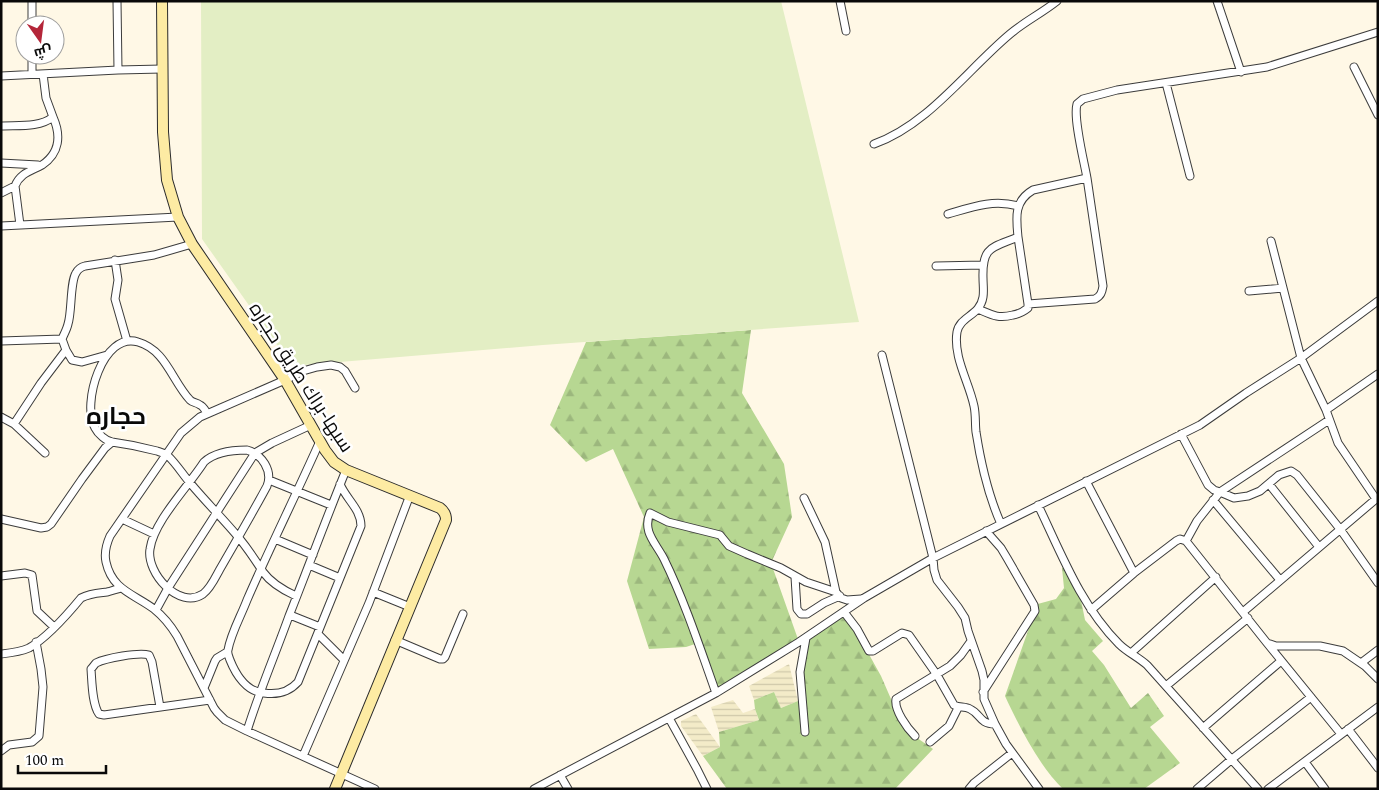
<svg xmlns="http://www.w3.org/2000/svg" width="1379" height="790" font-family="Spectral,Cairo,serif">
  <defs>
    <pattern id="farmland-rules" width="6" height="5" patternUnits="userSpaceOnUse" patternTransform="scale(1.25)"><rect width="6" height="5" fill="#f3ebc8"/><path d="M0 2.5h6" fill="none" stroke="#cfc8aa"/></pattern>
    <pattern id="forest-firs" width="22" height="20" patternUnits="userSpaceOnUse" patternTransform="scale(1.25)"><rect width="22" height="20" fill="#b7d792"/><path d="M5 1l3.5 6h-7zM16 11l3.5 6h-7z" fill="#9cb77d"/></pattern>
  </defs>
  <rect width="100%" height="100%" fill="#fff8e6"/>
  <path fill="url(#farmland-rules)" d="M789,664L798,701L781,708L774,692L754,700L749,686Z
    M733,700L743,713L755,709L759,720L719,732L711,707Z
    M696,714L720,747L703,756L681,726V721Z"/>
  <path fill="url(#forest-firs)" d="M751,330L742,393L784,464L792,517L771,563L799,642L713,694L695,644L686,647L649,649L627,581L644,517L613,449L586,462L550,425L586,342Z
    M1067,566L1079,590L1085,620L1103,641L1092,651L1104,665L1131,708L1148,693L1164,716L1150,727L1180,763L1144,789H1063C1039,766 1019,726 1005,696L1035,611L1034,605L1056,599L1064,588L1062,568Z
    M846,613L881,676L901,722L910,733L933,749L895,789H727L703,756L720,747L719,732L759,720L755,709L754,700L774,692L781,708L798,701L801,691L806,638Z"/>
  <path fill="#e3eec4" d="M201,1H781L859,322L543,345L292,366L202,239Z"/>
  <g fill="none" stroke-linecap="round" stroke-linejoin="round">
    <defs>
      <path id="street" d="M117,1L118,70
        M840,1L846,31
        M1217,1L1241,72
        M32,25V1
        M1354,67L1378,115
        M32,74V55
        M1,76L118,70L162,69
        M1166,83L1190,176
        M1,126C18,125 39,128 53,117L46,98L43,74
        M874,144C928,125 967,70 1010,34C1024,22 1042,13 1057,1
        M1,163L38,165
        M1,193L15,186
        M948,214C972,207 993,199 1018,206
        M20,225L15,186C20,173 31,171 42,165C60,153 61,135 53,117
        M1,226L178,217
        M115,260L118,280L115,299L127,341
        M936,266L983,265
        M1249,291L1283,288
        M1028,304L1095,299C1101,296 1102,292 1103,286L1087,178
        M978,309C992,315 998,319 1013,315C1019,314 1023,312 1028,308V304L1018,237
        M1,341L62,339
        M66,350L72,360L82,362L107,355
        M882,355L933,558L934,570L937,580L958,607L965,618L968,631L982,671L984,680V699L995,724L1006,744L1039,789
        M355,388L345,371L340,367L331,365L317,367L303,371L285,380L200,417L181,433L110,536C106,545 104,553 106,562C112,590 134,594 154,609C164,617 171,626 177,636L214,708L217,712L225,720L247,731L375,789
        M1326,410L1378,374
        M207,413C205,410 203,406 200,405C196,402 193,403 190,400C172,381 166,350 138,342C103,331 81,404 95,428C98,434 106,441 112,442C127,444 142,447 157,451C160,452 164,453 167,455C176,463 183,475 191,484C207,503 224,520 239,538C248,549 256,561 263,572C271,583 285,591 296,596
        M1,417L14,424L45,453
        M14,424L41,383L66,350L62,339C64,334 67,329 68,324C72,312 70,282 76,273C78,269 81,267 85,266L154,255L192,244
        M1181,434L1208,485L1214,490L1220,492L1329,420
        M320,441C296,495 270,547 247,600C241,616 231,633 228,650C227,653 229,657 230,660C236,675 247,692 264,693C277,695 289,692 298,682L361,526C361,509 346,499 340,484
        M247,450C262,454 273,471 267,486C252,514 236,541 220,569C216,576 211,588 203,594C179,610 146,573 150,549C154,521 188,487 204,462C215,452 232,450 247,450Z
        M269,480L331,505
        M1086,481L1134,573
        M1269,484L1319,547
        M804,498L825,542L836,592L841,598L847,600L861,599
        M1213,500L1280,580
        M1038,505C1061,553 1081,606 1119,644C1127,652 1138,657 1147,665L1258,789
        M1,519L41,528L47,527L51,524L82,479L105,448L112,442
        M122,519L154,534
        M1001,524C988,495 981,464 976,432C975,424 976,415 974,406C969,382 953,357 957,332C960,316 980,316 983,297C984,291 983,284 983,278C982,246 992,248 1018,237C1016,217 1014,201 1033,190L1087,178C1084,161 1073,118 1077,104L1083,99L1117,90L1267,67L1378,32
        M275,539L313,555
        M1186,541L1197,521L1220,492L1234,498L1248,496L1260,491L1279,475L1291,471L1297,475L1340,529L1378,583
        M309,565L340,578
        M1,576L25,573L32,575L37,611L54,627
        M795,577L797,609L801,614H807L824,603L840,596
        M373,592L410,607
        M156,610L168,588L255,453L272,443L311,425
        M1091,610L1134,573L1176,541L1180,539L1186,541L1267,643L1276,646H1320L1343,651L1365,666L1378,679
        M844,612L857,629L869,651H873L902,633L909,635L937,675L954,705C959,708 965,706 970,709C981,714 979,724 995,724
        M1243,612L1376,499L1338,443L1326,410L1301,358L1271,241
        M290,615L320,627
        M318,634L344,660
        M395,640L440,659H443L445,657L463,614
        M1267,643L1341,734
        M1131,653L1216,577
        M1,654C10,653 20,652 29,648C48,637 67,615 81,598C90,593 98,593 107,592C112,591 116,589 121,588
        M1361,663L1378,650
        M1166,686L1248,618
        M204,688L215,661L217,658L227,652
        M983,692L1035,611L1034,605L1007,558L1001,548L986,531
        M716,693C700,648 685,602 664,559C656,543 642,532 650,513L668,522L720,535L729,546L747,554L781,568L806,582L836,592
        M160,707L152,662L149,655C139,652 106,658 96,663C94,665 93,667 91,669C92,682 92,704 99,714L104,715L210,700
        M669,718L697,769L707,789
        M1203,728L1281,661
        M1348,729L1378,768
        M247,731C259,692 275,655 289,616C308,568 326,519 346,470
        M805,732L800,672L806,638
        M915,736C907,728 894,710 896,699L950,666L961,655L971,641
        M930,742L949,726L958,708
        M1,751L9,745L32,742L39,736L43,687L41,669L36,642
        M303,756L369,603L410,495
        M1305,762L1325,789
        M560,775L568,789
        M534,789L716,693L799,642L864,598L933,558L1200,425L1246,393L1301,358L1378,301
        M969,789L974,783L1012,753
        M1197,789L1232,759L1311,697
        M1268,789L1378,707"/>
      <path id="secondary" d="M162,1L163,132L167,180L178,217L192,244L285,380L325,450L334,462L346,470L440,508C444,511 446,514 446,520L335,789"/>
    </defs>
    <use href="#street" stroke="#3c3c3c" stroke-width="9"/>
    <use href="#secondary" stroke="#2b2b2b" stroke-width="12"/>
    <use href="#street" stroke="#fff" stroke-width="7"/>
    <use href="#secondary" stroke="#fdeba3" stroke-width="10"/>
  </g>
  <g text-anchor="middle" stroke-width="5" stroke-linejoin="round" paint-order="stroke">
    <g font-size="19" fill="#090909" stroke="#fff">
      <text transform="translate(302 377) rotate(57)" y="7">سبها-براك طريق حجاره</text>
    </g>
    <g font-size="24" font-weight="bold" fill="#090909" stroke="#fff">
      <text x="116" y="424">حجاره</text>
    </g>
  </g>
  <rect width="1379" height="790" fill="none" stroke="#090909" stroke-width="5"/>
  <g transform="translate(40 40) rotate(166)"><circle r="24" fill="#ffffff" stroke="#9d9d9d"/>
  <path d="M0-4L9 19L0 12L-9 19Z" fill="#b42639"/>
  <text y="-8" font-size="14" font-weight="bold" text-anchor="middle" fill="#090909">ش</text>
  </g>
  <path d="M18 765v8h88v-8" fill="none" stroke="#090909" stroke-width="2.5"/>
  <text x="25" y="765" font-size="15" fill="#090909" stroke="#ffffff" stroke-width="4" paint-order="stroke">100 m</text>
</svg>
